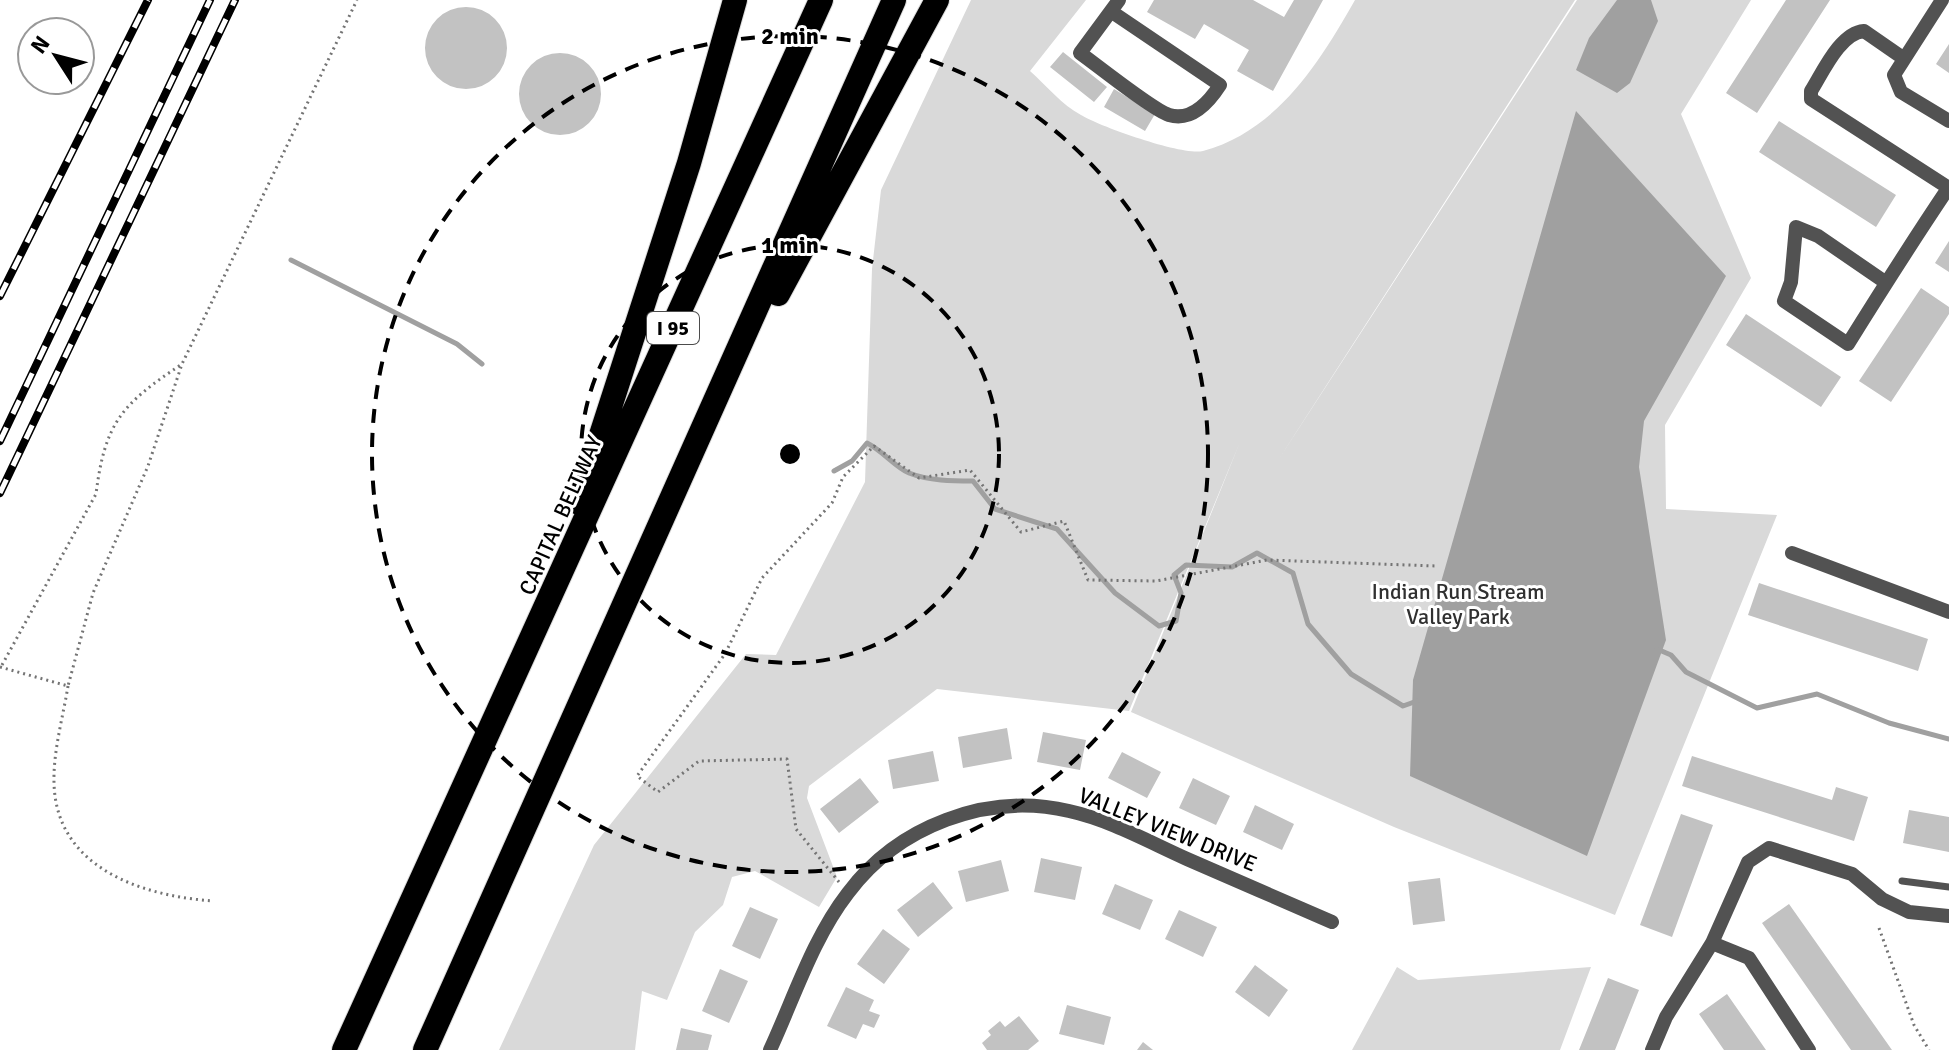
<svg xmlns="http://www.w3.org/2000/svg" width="1949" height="1050" font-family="Signika,sans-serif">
  <rect width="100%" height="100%" fill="#fff"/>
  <path fill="#d9d9d9" d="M971,0H1086L1030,71C1046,85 1062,105 1081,115C1101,127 1183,156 1203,151C1278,130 1319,63 1355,0H1575L1275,465L1577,0H1751L1681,114L1751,278L1665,425L1666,509L1777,515L1615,915L1394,827L1131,712L1240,442L1129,711L937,689L809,786L807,798L837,877L819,907L755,871L732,877L723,905L695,932L667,1000L642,991L635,1050H499L594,845L746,654L776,655L865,482L872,269L881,190Z
    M1397,967L1418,980L1591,967L1560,1050H1352Z"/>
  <path fill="#a0a0a0" d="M1617,0H1651L1658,21L1630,83L1617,93L1576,70L1589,38Z
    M1576,111L1726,276L1644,421L1639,467L1666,640L1587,856L1410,776L1413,680Z"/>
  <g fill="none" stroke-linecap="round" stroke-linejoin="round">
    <path stroke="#a0a0a0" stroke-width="5" d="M291,260L457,344L482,364
      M834,471L852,461L867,443C883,451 895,467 909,473C929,481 953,481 973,481L995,509L1057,529L1115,593L1159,626L1176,621L1181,593L1174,575L1186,565L1232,567L1257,553L1293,573L1308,624L1351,674L1403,706L1417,701
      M1657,649L1671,655L1686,672L1757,708L1817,694L1889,723L1949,739"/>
  </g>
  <path fill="#c2c2c2" d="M1154,0H1253L1284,17L1294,0H1323L1273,91L1237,71L1249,50L1204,24L1195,39L1147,12Z
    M1786,0H1830L1757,113L1726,93Z
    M425 48a41 41 0 1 1 82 0a41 41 0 1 1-82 0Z
    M1949,44V73L1936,64Z
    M1063,52L1107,87L1094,102L1050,67Z
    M519 94a41 41 0 1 1 82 0a41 41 0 1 1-82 0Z
    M1114,89L1155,114L1145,131L1104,107Z
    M1779,121L1896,195L1876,227L1759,152Z
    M1949,241V272L1935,263Z
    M1921,288L1949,307V314L1891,402L1859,381Z
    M1746,314L1841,377L1821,407L1726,345Z
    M1759,583L1928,639L1918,671L1748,615Z
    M1007,728L1012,759L963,768L958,737Z
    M1043,732L1086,740L1080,770L1037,762Z
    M933,751L939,781L893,789L888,760Z
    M1122,752L1161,772L1147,798L1108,778Z
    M1692,756L1832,800L1836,787L1868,797L1854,841L1682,786Z
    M860,778L879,802L839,833L820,809Z
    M1193,778L1230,796L1216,825L1179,808Z
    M1255,805L1294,824L1282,850L1243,832Z
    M1909,810L1949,817V852L1903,843Z
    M1681,814L1713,825L1672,937L1640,925Z
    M1041,858L1082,867L1075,900L1034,892Z
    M1001,860L1009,891L966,902L958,871Z
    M1440,878L1445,921L1413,925L1408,882Z
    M933,882L953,908L918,937L897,910Z
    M1115,884L1153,900L1140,930L1102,914Z
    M1789,904L1892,1050H1851L1762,923Z
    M750,907L778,919L760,959L732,946Z
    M1179,910L1217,927L1203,957L1165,939Z
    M883,929L910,949L884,984L857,964Z
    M1255,965L1288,990L1269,1017L1235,992Z
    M720,969L748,981L729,1023L702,1011Z
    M1608,978L1639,990L1615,1050H1579Z
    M846,987L874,1000L869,1011L880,1015L874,1028L863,1024L856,1039L827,1026Z
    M1727,994L1766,1050H1724L1699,1014Z
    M1067,1005L1111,1017L1104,1045L1059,1034Z
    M1019,1016L1039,1041L1028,1050H987L982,1043L991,1035L988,1031L1000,1021L1005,1027Z
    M681,1028L712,1035L708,1050H676Z
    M1143,1042L1153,1050H1137Z"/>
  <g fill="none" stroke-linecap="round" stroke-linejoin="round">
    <defs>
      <path id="highway" d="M778,294L937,0
        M579,503L689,163L735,0
        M344,1050L821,0
        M425,1050L894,0"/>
    </defs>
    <use href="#highway" stroke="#dbdbdb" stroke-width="26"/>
    <path stroke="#747474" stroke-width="3" stroke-dasharray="2 4" stroke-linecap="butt" d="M2,665L96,494C105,422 122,404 182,364
      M0,667L68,686L93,593L148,466L182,364L357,0
      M68,686C63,717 53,752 54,783C56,868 142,896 213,901
      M839,882L796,829L787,759L699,761L658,792L637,776L725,654L762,578L832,503L843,477L874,446L919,478L970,470L1021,532L1064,521L1088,580L1156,581L1267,560L1436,566
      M1879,928L1914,1025L1929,1050"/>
    <path stroke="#525252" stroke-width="7" d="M1902,881L1949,887"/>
    <path stroke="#525252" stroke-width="14" d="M1942,0L1894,75L1901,92L1949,121
      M1112,12L1220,85C1209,102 1192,122 1169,115C1153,110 1098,66 1080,53L1119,0
      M1903,58L1864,31C1840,33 1823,72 1811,91V99L1949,188
      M1885,282L1818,236L1796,227L1791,282L1784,301L1848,344C1881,291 1914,239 1949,187
      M1792,553L1949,612
      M1712,943L1749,958L1809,1050
      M770,1050C794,998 813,938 848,893C898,826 987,792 1069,811C1110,820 1149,842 1187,859C1235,880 1284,901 1332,922
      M1652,1050L1666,1017L1712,943L1748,862L1769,848L1852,874L1882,899L1909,912L1949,916"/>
    <use href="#highway" stroke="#000" stroke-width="24"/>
    <defs>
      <path id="rail" d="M0,296L148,0
        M0,441L210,0
        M0,493L235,0"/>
    </defs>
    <use href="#rail" stroke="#000" stroke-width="8"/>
    <use href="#rail" stroke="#fff" stroke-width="5" stroke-dasharray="15" stroke-linecap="butt"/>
  </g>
  <g fill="none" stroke="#000" stroke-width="4" stroke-dasharray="14 10">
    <circle cx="790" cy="454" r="209"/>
    <circle cx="790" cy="454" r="418"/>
  </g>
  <g text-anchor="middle" stroke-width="6" stroke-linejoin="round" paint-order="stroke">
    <rect fill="#fff" stroke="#4c4c4c" stroke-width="2" x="647" y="312" width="52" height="32" rx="6"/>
    <g font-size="20" font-weight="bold" fill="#000">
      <text x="673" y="335">I 95</text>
    </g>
    <g font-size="22" fill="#000" stroke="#fff">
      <text transform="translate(560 515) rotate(-66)" y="8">CAPITAL BELTWAY</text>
      <text transform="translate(1168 829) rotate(22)" y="8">VALLEY VIEW DRIVE</text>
    </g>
    <g font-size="22" fill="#303030" stroke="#fff">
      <text x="1458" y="599">Indian Run Stream<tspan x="1458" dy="25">Valley Park</tspan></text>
    </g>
  </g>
  <circle cx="790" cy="454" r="12" fill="#000" stroke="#fff" stroke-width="4"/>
  <g font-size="24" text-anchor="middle" font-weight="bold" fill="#000" stroke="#fff" stroke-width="6" stroke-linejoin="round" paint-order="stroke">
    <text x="790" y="44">2 min</text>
    <text x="790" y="253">1 min</text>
  </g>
  <g transform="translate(56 56) rotate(306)"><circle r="38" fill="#ffffff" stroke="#999999" stroke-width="2"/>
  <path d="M0-6L14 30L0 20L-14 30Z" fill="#000000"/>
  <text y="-12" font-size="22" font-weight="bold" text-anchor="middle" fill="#000000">N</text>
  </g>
</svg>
